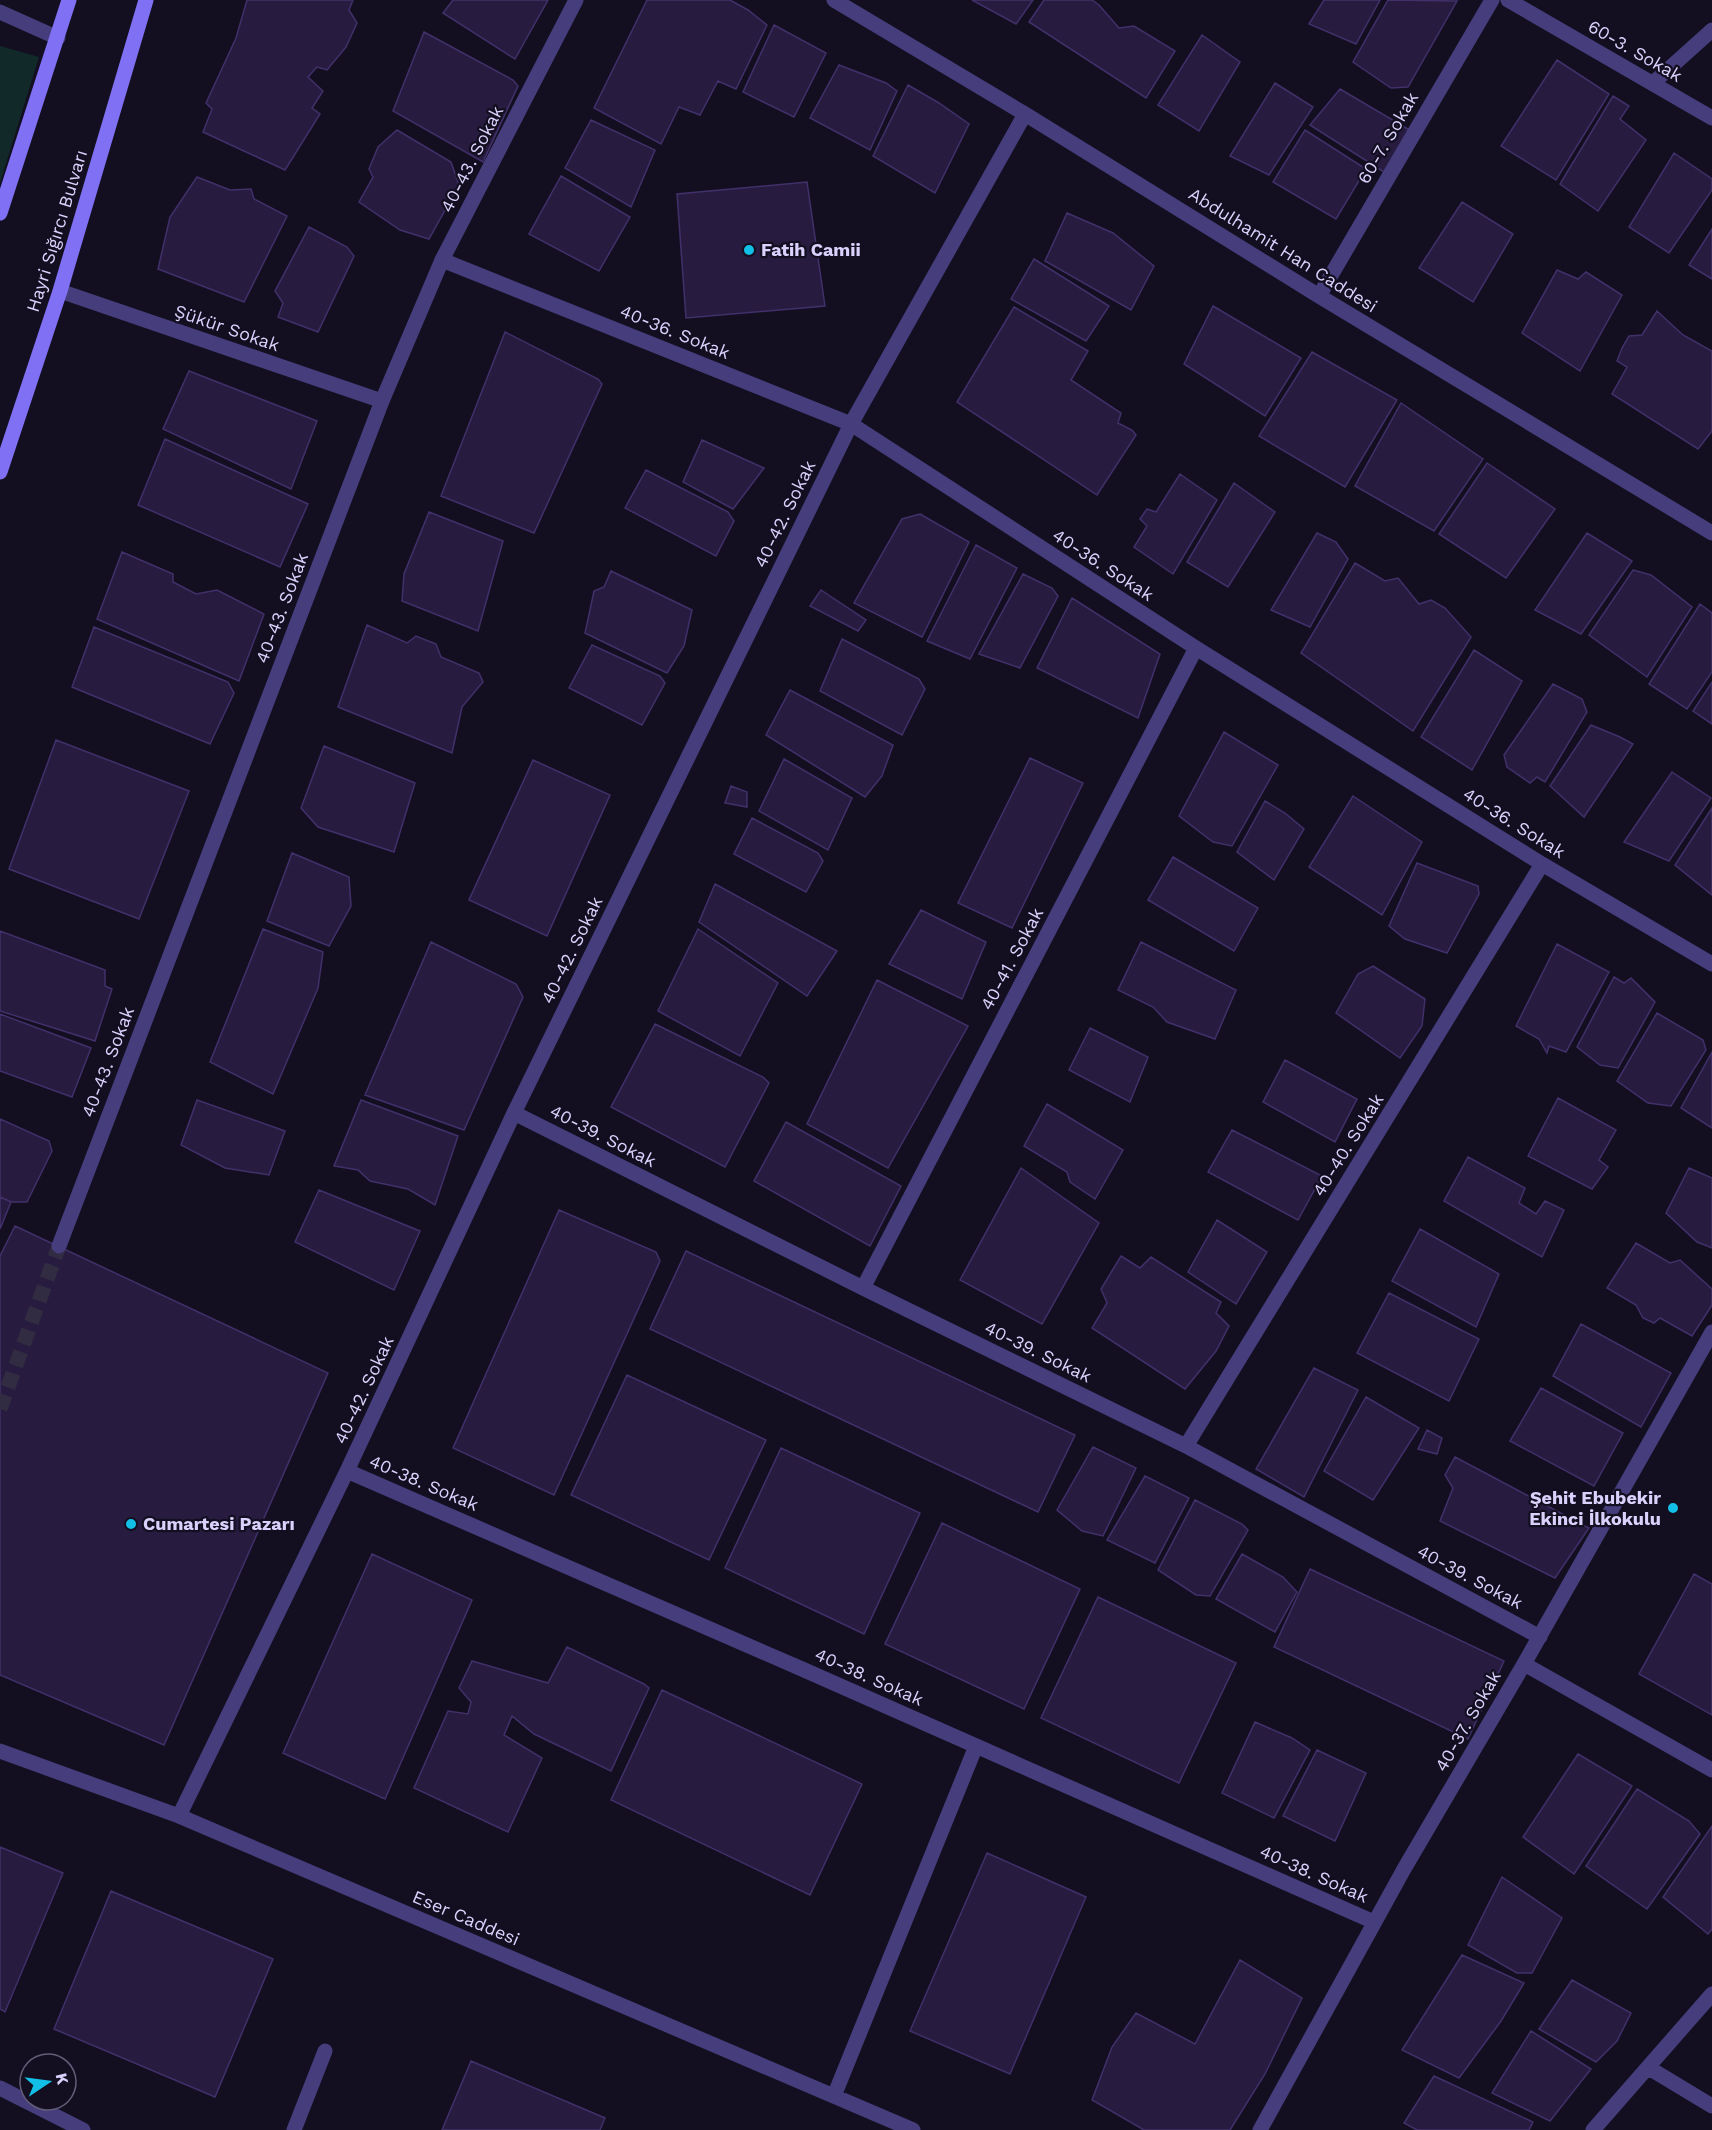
<svg xmlns="http://www.w3.org/2000/svg" width="1712" height="2130" font-family="'Work Sans',sans-serif">
  <rect width="100%" height="100%" fill="#130f20"/>
  <path fill="#12292a" d="M0,46L39,57L0,183Z"/>
  <path fill="#271c40" stroke="#41306a" stroke-width="1.5" d="M247,0H353L349,10L357,23L346,47L327,70L317,67L308,77L323,91L312,108L320,114L285,170L203,132L212,109L206,103L236,38Z
    M453,0H548L515,59L443,13Z
    M647,0H730L748,10L767,25L736,89L718,81L700,115L679,107L661,144L594,108Z
    M972,0H1033L1016,24Z
    M1044,0H1092L1099,5L1119,28L1134,26L1175,51L1146,98L1029,22Z
    M1324,0H1380L1356,44L1309,24Z
    M1388,0L1457,1L1408,87L1391,88L1353,62Z
    M774,25L826,53L794,117L743,92Z
    M424,32L513,80L518,86L483,162L393,111Z
    M1202,35L1240,62L1199,131L1158,105Z
    M1557,60L1609,94L1556,180L1501,146Z
    M839,65L886,83L897,91L870,150L810,118Z
    M1275,83L1313,107L1269,175L1230,156Z
    M908,85L939,103L969,124L935,193L873,156Z
    M1340,89L1413,132L1387,174L1310,125Z
    M1613,96L1629,106L1620,119L1646,140L1598,211L1560,184Z
    M591,120L655,150L631,207L565,168Z
    M397,130L451,162L459,185L429,239L400,230L359,202L373,177L369,169L378,147Z
    M1305,130L1366,169L1336,219L1273,182Z
    M1674,153L1712,179V190L1669,253L1629,227Z
    M561,176L630,217L599,271L529,234Z
    M197,177L230,190L251,189L254,199L287,216L244,302L158,269L170,217Z
    M807,182L825,306L686,318L677,194Z
    M1462,202L1513,234L1473,302L1419,268Z
    M1067,213L1113,233L1154,266L1131,310L1045,261Z
    M309,227L347,247L354,256L318,332L278,317L283,303L275,291Z
    M1712,229V279L1689,265Z
    M1034,259L1109,306L1086,341L1011,299Z
    M1557,270L1578,279L1586,272L1622,295L1580,371L1522,333Z
    M1213,306L1301,358L1265,416L1184,364Z
    M1014,307L1088,351L1071,380L1121,413L1118,423L1132,430L1136,435L1097,495L957,402Z
    M1657,311L1683,335L1712,351V431L1698,449L1612,394L1627,367L1617,361L1622,348L1629,336L1642,335Z
    M505,332L598,379L602,384L534,533L441,496Z
    M1312,352L1397,400L1345,487L1259,436Z
    M189,371L317,421L291,489L163,429Z
    M1401,403L1483,459L1434,531L1355,486Z
    M165,439L308,504L280,567L138,505Z
    M702,440L764,468L733,509L683,482Z
    M1487,463L1555,509L1506,578L1439,534Z
    M646,470L728,512L734,521L716,556L625,508Z
    M1180,474L1217,500L1173,574L1134,547L1147,526L1140,519L1147,509L1156,512Z
    M1234,483L1275,512L1228,587L1187,562Z
    M429,512L503,541L478,631L402,601L404,574Z
    M920,514L969,542L922,637L854,603L902,519Z
    M1317,533L1336,542L1348,559L1310,627L1271,610Z
    M1587,533L1632,561L1581,634L1535,610Z
    M976,545L1017,568L970,659L927,641Z
    M122,552L173,574V582L196,594L217,590L264,614L239,681L97,619Z
    M1355,563L1385,581L1398,578L1419,604L1431,600L1445,608L1471,637L1413,731L1301,653Z
    M1633,570L1651,575L1692,607L1647,677L1589,635Z
    M611,571L692,610L684,646L667,673L585,633L594,591L604,587Z
    M1023,574L1052,588L1058,596L1020,668L979,654Z
    M821,590L866,620L858,631L810,606Z
    M1072,598L1160,654L1138,718L1037,668Z
    M1700,604L1712,613V672L1687,709L1649,684Z
    M367,625L407,643L416,636L436,644L441,657L479,673L483,682L462,707L452,753L338,707Z
    M94,627L228,682L234,693L210,744L72,687Z
    M842,639L919,679L925,689L902,735L820,691Z
    M592,645L660,676L665,683L642,725L569,688Z
    M1474,650L1522,681L1472,770L1421,737Z
    M1712,682V724L1693,711Z
    M1553,684L1582,699L1587,712L1545,782L1537,777L1530,783L1507,767L1504,755Z
    M790,690L893,745L882,776L865,797L766,735Z
    M1591,725L1620,737L1633,744L1584,817L1550,786Z
    M1224,732L1278,765L1232,846L1213,842L1179,816Z
    M56,740L189,791L139,919L9,869Z
    M324,746L415,783L394,852L318,827L301,808Z
    M1030,758L1083,783L1012,928L958,903Z
    M784,759L852,798L828,850L759,811Z
    M533,760L610,795L547,936L469,900Z
    M1672,772L1711,798L1669,861L1624,842Z
    M731,786L747,792V807L725,803Z
    M1353,796L1422,842L1382,915L1309,867Z
    M1265,801L1285,813L1304,829L1274,880L1237,852Z
    M1712,808V895L1675,865Z
    M752,818L818,853L823,861L806,892L734,854Z
    M292,853L349,877L351,906L329,946L267,921Z
    M1173,857L1258,908L1234,951L1148,900Z
    M1417,863L1478,886L1479,894L1447,953L1405,939L1389,926Z
    M715,884L837,951L807,996L699,922Z
    M921,910L986,942L962,999L889,964Z
    M263,929L323,952L318,988L273,1094L210,1062Z
    M698,929L778,983L740,1056L658,1011Z
    M0,931L105,970V986L112,989L95,1041L0,1011Z
    M431,942L516,984L523,997L464,1130L365,1095Z
    M1141,942L1236,990L1215,1039L1167,1022L1153,1007L1118,990Z
    M1557,944L1609,972L1566,1052L1549,1046L1547,1053L1539,1039L1516,1026Z
    M1373,966L1425,999L1422,1026L1400,1058L1336,1013L1358,974Z
    M1614,977L1624,983L1631,978L1655,1002L1618,1068L1600,1065L1577,1047Z
    M877,980L968,1026L888,1168L807,1124Z
    M1657,1013L1703,1040L1706,1050L1671,1106L1648,1103L1617,1081Z
    M0,1014L91,1048L72,1097L0,1071Z
    M655,1024L763,1077L769,1083L725,1167L611,1107Z
    M1090,1028L1148,1057L1130,1102L1069,1070Z
    M1712,1052V1128L1681,1108Z
    M1285,1060L1357,1099L1335,1142L1263,1102Z
    M1558,1098L1616,1130L1599,1160L1608,1167L1592,1189L1528,1156Z
    M197,1100L285,1131L269,1175L225,1168L181,1145Z
    M361,1100L458,1136L435,1205L408,1189L370,1181L358,1170L334,1166Z
    M1047,1104L1123,1150L1095,1199L1070,1182L1067,1172L1024,1146Z
    M0,1119L49,1141L52,1151L27,1202H11L0,1197Z
    M786,1122L901,1186L870,1246L754,1181Z
    M1232,1130L1322,1176L1298,1220L1208,1172Z
    M1468,1157L1525,1188L1519,1203L1536,1214L1545,1201L1564,1210L1542,1257L1444,1201Z
    M1021,1168L1099,1223L1042,1324L960,1280Z
    M1689,1168L1712,1178V1248L1697,1242L1666,1213Z
    M319,1190L420,1231L394,1290L295,1242Z
    M0,1197L11,1202L0,1229Z
    M559,1210L656,1252L660,1261L554,1495L453,1448Z
    M1217,1220L1267,1252L1236,1304L1188,1272Z
    M15,1226L328,1373L164,1745L0,1675V1256Z
    M1420,1229L1499,1274L1476,1327L1392,1281Z
    M1636,1243L1670,1263L1680,1260L1712,1289V1305L1692,1336L1660,1318L1654,1323L1643,1318L1636,1305L1607,1288Z
    M686,1251L1075,1435L1038,1512L650,1329Z
    M1121,1256L1140,1268L1151,1257L1221,1302L1216,1313L1229,1326L1216,1351L1185,1389L1092,1328L1107,1303L1101,1289Z
    M1389,1293L1479,1339L1449,1401L1357,1353Z
    M1581,1324L1671,1373L1641,1427L1553,1376Z
    M1314,1368L1358,1390L1304,1497L1256,1469Z
    M627,1375L766,1440L709,1560L571,1495Z
    M1541,1388L1623,1433L1594,1486L1510,1441Z
    M1366,1397L1419,1428L1373,1500L1324,1471Z
    M1427,1430L1442,1438L1437,1454L1418,1449Z
    M1093,1447L1136,1468L1103,1536L1082,1531L1057,1510Z
    M781,1448L920,1513L864,1634L725,1568Z
    M1455,1457L1589,1528L1555,1578L1440,1521L1453,1488L1445,1475Z
    M1145,1476L1189,1498L1155,1563L1107,1540Z
    M1195,1500L1242,1524L1248,1530L1210,1596L1196,1595L1158,1570Z
    M942,1523L1080,1589L1024,1709L885,1644Z
    M372,1554L472,1600L385,1799L283,1753Z
    M1242,1554L1283,1577L1297,1592L1275,1632L1216,1599Z
    M1310,1569L1504,1661L1468,1739L1274,1647Z
    M1694,1574L1712,1584V1715L1639,1674Z
    M1098,1597L1236,1663L1179,1783L1041,1718Z
    M567,1647L644,1684L649,1688L611,1771L534,1734L512,1716L504,1735L542,1758L508,1832L414,1788L448,1711L468,1714L471,1702L459,1688L472,1661L548,1683Z
    M662,1690L862,1784L810,1895L611,1800Z
    M1255,1722L1292,1738L1310,1750L1274,1818L1222,1793Z
    M1317,1750L1366,1773L1335,1841L1283,1816Z
    M1578,1754L1632,1786L1574,1874L1523,1837Z
    M1637,1789L1689,1821L1700,1834L1647,1909L1586,1866Z
    M1712,1826V1929L1708,1934L1663,1897Z
    M0,1847L63,1873L5,2012L0,2009Z
    M987,1853L1086,1897L1010,2074L910,2031Z
    M1502,1877L1562,1918L1532,1973H1517L1468,1945Z
    M111,1891L273,1959L215,2097L54,2029Z
    M1462,1955L1524,1983L1501,2021L1459,2078L1402,2050Z
    M1240,1960L1302,1998L1265,2074L1230,2130H1144L1092,2100L1112,2047L1136,2013L1195,2044Z
    M1572,1980L1631,2013L1617,2041L1596,2062L1539,2029Z
    M1531,2031L1591,2069L1550,2121L1492,2093Z
    M471,2061L605,2118L600,2130H442Z
    M1434,2076L1533,2122L1529,2130H1417L1404,2123Z"/>
  <g fill="none" stroke-linecap="round" stroke-linejoin="round">
    <path stroke="#312c41" stroke-width="15" stroke-dasharray="15 8" stroke-linecap="butt" d="M0,1409L59,1246"/>
    <path stroke="#453d7c" stroke-width="15" d="M294,2130L325,2051"/>
    <path stroke="#453d7c" stroke-width="15" d="M834,0L1025,114L1319,296L1712,533
      M1508,0L1712,118
      M0,12L58,38
      M1653,83L1712,30
      M442,260L851,424L1196,648L1542,864L1712,964
      M60,291L382,401
      M1319,296L1492,0
      M514,1113L863,1288L1186,1446L1540,1637
      M59,1246L382,401L442,260L576,0
      M863,1288L1196,648
      M1186,1446L1542,864
      M347,1471L802,1669L1374,1922
      M1524,1664L1712,1770
      M0,1751L179,1816L913,2130
      M179,1816L347,1471L514,1113L851,424L1025,114
      M1649,2068L1712,2106
      M0,2088L83,2130
      M834,2096L976,1746
      M1260,2130L1404,1869L1524,1664L1712,1332
      M1593,2130L1712,1994"/>
    <path stroke="#7f70f4" stroke-width="15" d="M0,213L69,0
      M0,472L60,291L146,0"/>
  </g>
  <g fill="#12c0e7" stroke="#130f20" stroke-width="2">
    <circle cx="749" cy="250" r="6"/>
    <circle cx="1673" cy="1508" r="6"/>
    <circle cx="131" cy="1524" r="6"/>
  </g>
  <g text-anchor="middle" stroke-width="4.5" stroke-linejoin="round" paint-order="stroke">
    <g font-size="18" fill="#dad1fc" stroke="#130f20">
      <text transform="translate(1635 51) rotate(30)" y="6">60-3. Sokak</text>
      <text transform="translate(1388 138) rotate(-60)" y="6">60-7. Sokak</text>
      <text transform="translate(472 159) rotate(-63)" y="6">40-43. Sokak</text>
      <text transform="translate(57 231) rotate(-73)" y="6">Hayri Sığırcı Bulvarı</text>
      <text transform="translate(1283 250) rotate(32)" y="6">Abdulhamit Han Caddesi</text>
      <text transform="translate(227 328) rotate(19)" y="6">Şükür Sokak</text>
      <text transform="translate(675 332) rotate(22)" y="6">40-36. Sokak</text>
      <text transform="translate(785 514) rotate(-64)" y="6">40-42. Sokak</text>
      <text transform="translate(1103 565) rotate(33)" y="6">40-36. Sokak</text>
      <text transform="translate(282 608) rotate(-69)" y="6">40-43. Sokak</text>
      <text transform="translate(1514 823) rotate(32)" y="6">40-36. Sokak</text>
      <text transform="translate(572 950) rotate(-64)" y="6">40-42. Sokak</text>
      <text transform="translate(1012 959) rotate(-62)" y="6">40-41. Sokak</text>
      <text transform="translate(108 1062) rotate(-69)" y="6">40-43. Sokak</text>
      <text transform="translate(603 1136) rotate(27)" y="6">40-39. Sokak</text>
      <text transform="translate(1348 1145) rotate(-58)" y="6">40-40. Sokak</text>
      <text transform="translate(1038 1352) rotate(26)" y="6">40-39. Sokak</text>
      <text transform="translate(364 1390) rotate(-65)" y="6">40-42. Sokak</text>
      <text transform="translate(424 1483) rotate(23)" y="6">40-38. Sokak</text>
      <text transform="translate(1470 1577) rotate(28)" y="6">40-39. Sokak</text>
      <text transform="translate(869 1677) rotate(24)" y="6">40-38. Sokak</text>
      <text transform="translate(1468 1721) rotate(-60)" y="6">40-37. Sokak</text>
      <text transform="translate(1314 1874) rotate(24)" y="6">40-38. Sokak</text>
      <text transform="translate(466 1918) rotate(23)" y="6">Eser Caddesi</text>
    </g>
    <g font-size="18" font-weight="bold" fill="#dad1fc" stroke="#130f20" text-anchor="start">
      <text x="761" y="256">Fatih Camii</text>
      <text x="1661" y="1504" text-anchor="end">Şehit Ebubekir<tspan x="1661" dy="21">Ekinci İlkokulu</tspan></text>
      <text x="143" y="1530">Cumartesi Pazarı</text>
    </g>
  </g>
  <g transform="translate(48 2082) rotate(77)"><circle r="28" fill="#130f20" stroke="#635d78" stroke-width="1.5"/>
  <path d="M0-4.5L10 22L0 15L-10 22Z" fill="#12c0e7"/>
  <text y="-9" font-size="16" font-weight="bold" text-anchor="middle" fill="#dad1fc">K</text>
  </g>
</svg>
